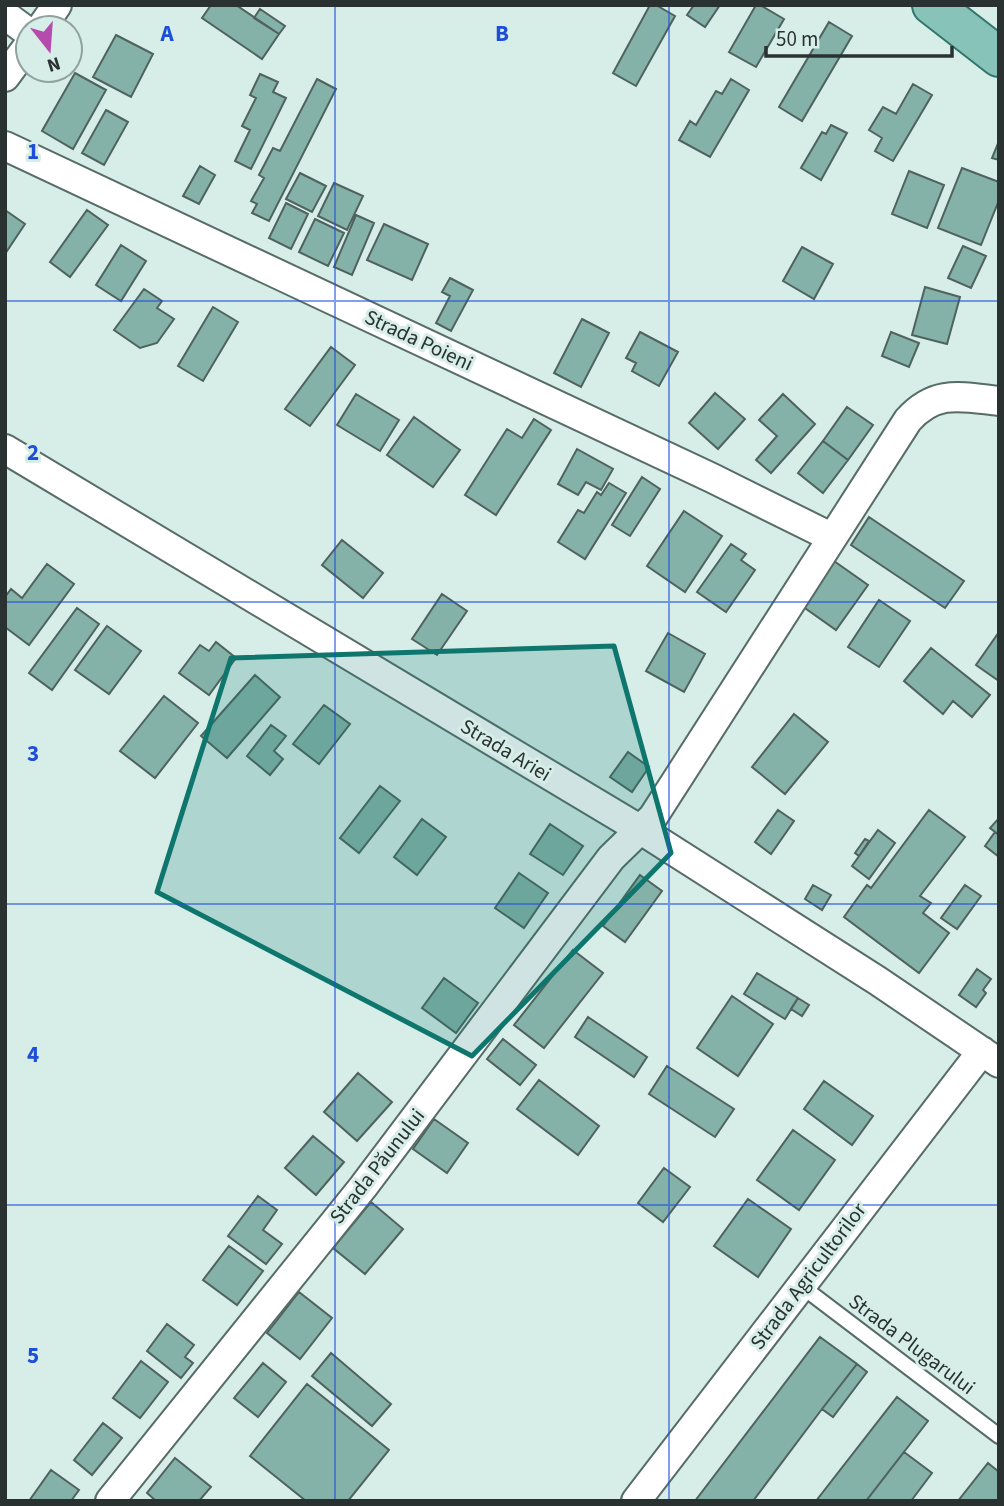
<svg xmlns="http://www.w3.org/2000/svg" width="1004" height="1506" font-family="'Source Sans 3',sans-serif">
  <rect width="100%" height="100%" fill="#d6ede8"/>
  <path fill="#84b2a8" stroke="#4f625e" stroke-width="2" d="M211,5H236L279,34L262,59L202,18Z
    M650,5H656L675,16L636,86L613,73Z
    M694,5H720L705,27L687,15Z
    M756,5H760L784,19L756,67L729,52Z
    M260,9L285,26L279,34L254,18Z
    M829,22L852,36L802,121L779,107Z
    M116,35L153,54L131,97L93,77Z
    M75,73L106,90L73,149L42,131Z
    M260,74L278,82L273,92L286,98L251,169L235,161L250,130L242,126L256,98L250,95Z
    M317,79L336,89L269,221L252,213L257,204L251,201L264,178L259,175L273,148L280,151Z
    M731,79L749,90L710,157L679,140L690,121L696,125L716,91L722,94Z
    M913,84L932,95L893,161L875,151L882,138L869,130L883,107L896,114Z
    M106,110L128,122L104,165L82,153Z
    M831,125L847,133L821,180L801,168L822,132L826,134Z
    M999,141V160L992,158Z
    M200,166L215,175L199,204L183,196Z
    M962,168L999,182V200L981,245L938,228Z
    M909,171L944,185L927,228L892,214Z
    M300,173L326,186L312,212L286,199Z
    M334,183L363,196L347,230L318,216Z
    M286,203L308,214L291,249L269,238Z
    M5,210L25,224L5,254Z
    M87,210L108,225L70,277L50,262Z
    M356,215L374,223L352,275L334,267Z
    M315,219L344,233L328,266L299,252Z
    M384,224L428,244L412,280L367,260Z
    M121,245L146,261L121,301L96,285Z
    M963,246L986,256L971,288L948,278Z
    M802,247L833,264L814,299L783,281Z
    M450,278L473,290L451,331L436,323L450,296L442,292Z
    M925,287L960,297L947,344L912,335Z
    M144,289L162,301L157,308L174,319L157,343L140,348L114,330Z
    M213,307L238,322L203,381L178,366Z
    M582,319L609,333L581,387L554,373Z
    M640,332L678,352L659,386L632,371L636,363L626,358Z
    M891,332L919,343L909,367L882,356Z
    M331,347L355,365L310,426L285,409Z
    M715,393L745,419L718,449L689,423Z
    M356,394L399,420L380,451L337,425Z
    M783,394L815,424L771,473L756,460L777,436L759,420Z
    M847,407L873,425L848,460L823,441Z
    M414,417L460,450L433,487L387,455Z
    M534,419L551,430L496,515L465,495L507,429L522,438Z
    M823,441L848,460L823,493L798,473Z
    M577,449L613,469L601,490L586,482L578,495L558,484Z
    M642,477L660,489L630,536L612,525Z
    M609,483L626,493L585,559L558,542L578,510L584,513L597,492L601,495Z
    M684,511L722,536L685,592L647,566Z
    M869,517L964,581L945,608L851,545Z
    M342,540L383,573L363,598L322,565Z
    M731,544L746,554L741,560L755,570L726,612L697,592Z
    M834,561L868,585L836,630L802,606Z
    M47,564L74,584L29,645L5,627V597L11,589L22,598Z
    M442,594L467,611L437,655L412,639Z
    M879,600L910,621L879,667L848,647Z
    M77,608L99,624L52,690L29,673Z
    M107,626L141,651L109,694L75,670Z
    M999,632V681L976,665Z
    M668,633L705,654L684,692L646,671Z
    M216,642L236,658L209,695L179,673L200,645L209,651Z
    M931,648L990,695L972,717L953,701L943,714L904,681Z
    M255,675L280,697L227,758L201,736Z
    M164,696L198,723L155,778L120,751Z
    M324,705L350,724L319,764L293,744Z
    M794,714L828,742L785,794L752,767Z
    M271,725L286,736L274,751L283,759L270,775L247,756Z
    M628,752L649,767L632,792L610,777Z
    M380,786L400,801L359,853L340,838Z
    M778,810L794,821L771,854L755,842Z
    M929,810L965,837L920,896L931,903L923,913L949,933L919,973L844,917L867,885L871,888Z
    M999,818V835L990,828Z
    M422,819L446,837L417,875L394,857Z
    M550,824L583,846L563,875L530,854Z
    M878,830L895,843L869,879L852,866Z
    M995,832L999,835V857L985,846Z
    M865,839L869,841L859,856L855,853Z
    M519,873L548,893L524,928L495,908Z
    M640,875L662,891L625,942L603,926Z
    M813,885L831,895L822,910L805,899Z
    M965,885L981,896L957,929L941,918Z
    M573,950L603,973L544,1048L514,1025Z
    M977,969L991,979L983,990L986,993L976,1007L959,995Z
    M757,973L798,998L785,1019L744,994Z
    M444,978L478,1003L456,1033L422,1008Z
    M732,996L773,1024L738,1076L697,1048Z
    M798,998L809,1005L802,1016L791,1009Z
    M588,1017L647,1057L634,1077L575,1037Z
    M503,1039L536,1065L520,1085L487,1059Z
    M667,1066L734,1109L715,1137L649,1094Z
    M358,1073L392,1102L357,1141L324,1112Z
    M539,1080L599,1126L578,1155L517,1109Z
    M824,1081L873,1116L852,1145L804,1109Z
    M434,1119L468,1143L447,1173L413,1149Z
    M793,1130L835,1160L799,1210L757,1180Z
    M313,1136L344,1162L316,1195L285,1168Z
    M664,1168L690,1187L663,1222L638,1203Z
    M258,1196L277,1210L263,1230L282,1244L266,1264L228,1236Z
    M748,1199L791,1229L758,1277L714,1246Z
    M371,1202L403,1229L365,1274L333,1248Z
    M229,1246L263,1271L237,1305L203,1280Z
    M299,1292L332,1318L300,1359L267,1333Z
    M167,1324L194,1345L185,1357L193,1363L181,1378L147,1351Z
    M820,1337L857,1364L822,1409L753,1501H695Z
    M331,1353L391,1404L372,1426L312,1376Z
    M141,1361L168,1382L140,1418L113,1398Z
    M263,1363L286,1382L258,1417L234,1398Z
    M857,1364L867,1372L833,1417L822,1409Z
    M307,1384L389,1450L348,1501H306L250,1456Z
    M897,1397L928,1421L866,1501H816Z
    M103,1423L122,1438L92,1475L74,1460Z
    M904,1452L932,1473L911,1501H866Z
    M175,1458L211,1487L199,1501H156L147,1493Z
    M988,1463L999,1472V1501H958Z
    M51,1470L79,1490L71,1501H29Z"/>
  <g fill="none" stroke-linecap="round" stroke-linejoin="round">
    <defs>
      <path id="service" d="M800,1285L999,1436"/>
      <path id="minor" d="M5,15L28,32
        M41,28L57,5
        M5,77L28,46
        M5,146L712,478L831,537
        M5,449L641,830L878,981L999,1063
        M110,1501L363,1187L611,858L653,817L908,420C936,389 962,397 999,401
        M636,1501L982,1051"/>
      <path id="primary" d="M932,5L999,57"/>
    </defs>
    <use href="#service" stroke="#586c67" stroke-width="18"/>
    <use href="#minor" stroke="#586c67" stroke-width="32"/>
    <use href="#primary" stroke="#33766b" stroke-width="42"/>
    <use href="#service" stroke="#fff" stroke-width="14"/>
    <use href="#minor" stroke="#fff" stroke-width="28"/>
    <use href="#primary" stroke="#88c3b9" stroke-width="38"/>
  </g>
  <path fill="#0f766e" fill-opacity="0.2" stroke="#0f766e" stroke-width="5" stroke-linejoin="round" d="M614,646L671,853L472,1056L157,892L231,658Z"/>
  <path fill="none" stroke="#1d4ed8" stroke-width="2" stroke-opacity="0.55" d="M335,5V1501M669,5V1501M5,301H999M5,602H999M5,904H999M5,1205H999"/>
  <g text-anchor="middle" stroke-width="6" stroke-linejoin="round" paint-order="stroke">
    <g font-size="21" fill="#293230" stroke="#d6ede8">
      <text transform="translate(419 340) rotate(25)" y="7">Strada Poieni</text>
      <text transform="translate(506 750) rotate(31)" y="7">Strada Ariei</text>
      <text transform="translate(377 1166) rotate(-52)" y="7">Strada Păunului</text>
      <text transform="translate(808 1276) rotate(-53)" y="7">Strada Agricultorilor</text>
      <text transform="translate(912 1344) rotate(37)" y="7">Strada Plugarului</text>
    </g>
  </g>
  <g font-size="23" text-anchor="middle" font-weight="bold" fill="#1d4ed8" stroke="#d6ede8" stroke-width="6" stroke-linejoin="round" paint-order="stroke">
    <text x="167" y="41">A</text>
    <text x="502" y="41">B</text>
    <text x="33" y="159">1</text>
    <text x="33" y="460">2</text>
    <text x="33" y="761">3</text>
    <text x="33" y="1062">4</text>
    <text x="33" y="1363">5</text>
  </g>
  <rect width="1004" height="1506" fill="none" stroke="#293230" stroke-width="14"/>
  <g transform="translate(49 49) rotate(163)"><circle r="33" fill="#d6ede8" stroke="#91a29e" stroke-width="2"/>
  <path d="M0-5L12 26L0 18L-12 26Z" fill="#b44bad"/>
  <text y="-10" font-size="19" font-weight="bold" text-anchor="middle" fill="#293230">N</text>
  </g>
  <path d="M766 46v10h186v-10" fill="none" stroke="#293230" stroke-width="3.5"/>
  <text x="776" y="46" font-size="21" fill="#293230" stroke="#d6ede8" stroke-width="5" paint-order="stroke">50 m</text>
</svg>
